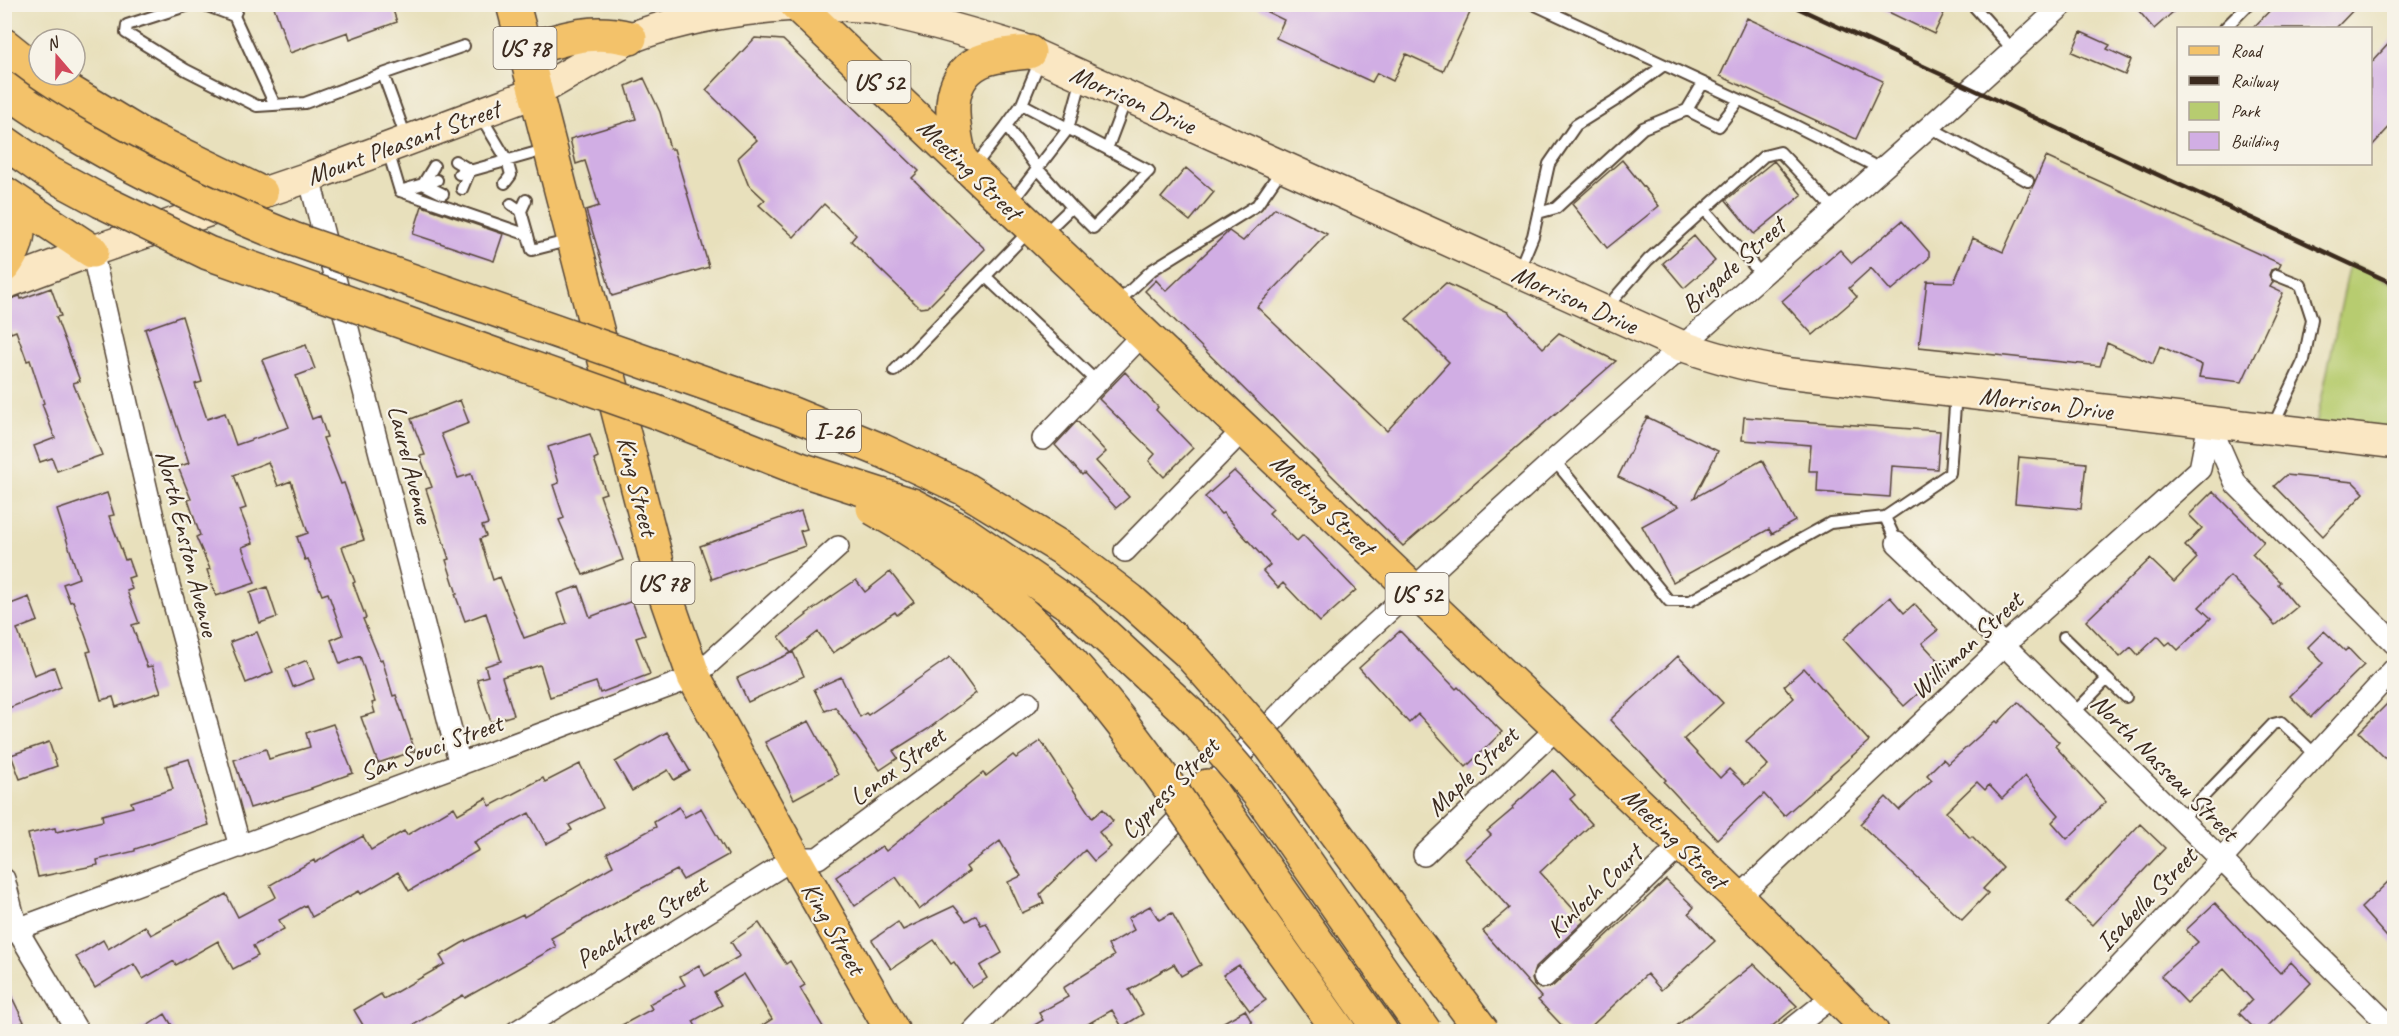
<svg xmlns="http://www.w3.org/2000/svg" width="2399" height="1036" font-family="Caveat,sans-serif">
  <rect width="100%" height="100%" fill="#f7f3e8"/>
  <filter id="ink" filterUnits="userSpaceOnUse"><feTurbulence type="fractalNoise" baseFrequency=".0167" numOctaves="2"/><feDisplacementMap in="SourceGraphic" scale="12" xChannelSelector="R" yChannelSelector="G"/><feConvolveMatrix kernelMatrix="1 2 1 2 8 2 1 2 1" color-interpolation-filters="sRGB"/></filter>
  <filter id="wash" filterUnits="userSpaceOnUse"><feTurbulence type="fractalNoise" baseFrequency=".008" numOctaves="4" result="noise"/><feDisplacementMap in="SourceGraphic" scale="24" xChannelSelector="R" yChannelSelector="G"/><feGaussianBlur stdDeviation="1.35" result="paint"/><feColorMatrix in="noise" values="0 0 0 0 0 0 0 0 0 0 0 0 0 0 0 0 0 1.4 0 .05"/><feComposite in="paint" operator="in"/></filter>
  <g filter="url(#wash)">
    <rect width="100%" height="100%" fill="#e8e0bc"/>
    <path fill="#b7cc70" stroke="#797b47" stroke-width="1.5" d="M2350,263L2394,284V443L2314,434Z"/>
    <g id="blocks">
      <path fill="#d1aee4" d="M273,4H391L397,22L350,39L348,32L290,53Z
        M1251,4H1474L1443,71L1406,54L1393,81L1377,73L1372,82L1276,38L1284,20Z
        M1872,4H1927L1944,13L1934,34Z
        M2133,4H2182L2154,29Z
        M2276,4H2359L2336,28H2253Z
        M1747,18L1883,81L1856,139L1720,76Z
        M2081,32L2110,45L2107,49L2131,60L2125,75L2072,52Z
        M755,38L783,40L919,171L912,178L985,249L928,307L920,308L851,241L856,235L824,204L794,237L759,205L765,200L748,184L738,158L757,140L706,90Z
        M2394,38V122L2370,148V64Z
        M644,78L660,112L670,149H674L709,267L612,296L586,210L599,206L585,161L576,164L570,139L636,119L626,86Z
        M2046,157L2281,264L2279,268L2271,270L2269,275L2273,282L2270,287L2283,293L2242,382L2199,377L2202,365L2160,346L2153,364L2107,343L2100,366L1919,347L1927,281L1954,282L1973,238L2003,252Z
        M1622,160L1659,206L1607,248L1572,204Z
        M1774,161L1802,195L1754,234L1726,200Z
        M1186,168L1214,192L1190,221L1161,198Z
        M422,206L503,234L494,261L413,234Z
        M1275,208L1327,234L1257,307L1387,431L1449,362L1406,319L1446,283L1508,312L1543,348L1559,333L1616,361L1403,546L1145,291L1156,280L1166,291L1229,231L1243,241Z
        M1902,221L1929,252V258L1891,291L1871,268L1849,288L1857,297L1813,335L1782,301L1840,250L1852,263Z
        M1694,236L1715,261L1684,288L1663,263Z
        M51,288L61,316L56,317L80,381L73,383L102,455L57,471L52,458L40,462L34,446L55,438L42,404L44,403L30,360L27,361L16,331L11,333L4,316V301L20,296L21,299Z
        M182,316L202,382L195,384L207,419L225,413L236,445L289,427L262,360L306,345L315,369L296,376L312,419L320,416L327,437L323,438L341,484L344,483L364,540L342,547L355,582L353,583L366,618L363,619L380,660L382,659L393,696L396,695L415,751L378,763L361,717L375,713L372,703L375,702L360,656L340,664L331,640L343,635L328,593L322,595L308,559L305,560L297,537L308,533L291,481L278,486L268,462L234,475L246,508L240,510L253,543L242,547L255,583L216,596L207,570L210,569L196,537L200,535L188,500L191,499L178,467L189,463L145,329Z
        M1125,372L1158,407L1156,410L1193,448L1164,477L1149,461L1155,454L1099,399Z
        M460,400L469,423L441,434L458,478L471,474L488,524L482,526L486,536L480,539L493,580L500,577L524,638L567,623L557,594L579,586L590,617L632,601L645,635L636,638L650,674L600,693L596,682L550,697L540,665L502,677L514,715L491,722L477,679L488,676L485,666L501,661L486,613L465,621L455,594H457L446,560L449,559L426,489L432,487L420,456L425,455L411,419Z
        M1647,417L1718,451L1694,498L1762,460L1795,521L1772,534L1769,529L1673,582L1642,526L1679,506L1618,477Z
        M1744,417L1940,431L1937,469L1892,466L1890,497L1817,492L1818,471H1809L1811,445L1742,440Z
        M1077,421L1106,452L1096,461L1129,497L1116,508L1084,473L1082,475L1055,445Z
        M590,434L598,457L594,459L606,493L600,495L623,560L583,575L559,520L564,518L553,485L559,483L548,447Z
        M2019,457L2086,463L2081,509L2015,503Z
        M1234,471L1273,509L1269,513L1297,541L1303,535L1356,590L1320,622L1283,583L1278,588L1263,571L1270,565L1223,513L1221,514L1205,497Z
        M2286,475L2353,482L2364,493L2323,536L2274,486Z
        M2213,491L2264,542L2252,554L2280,582L2278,584L2297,607L2275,625L2261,609L2262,608L2230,576L2199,607L2211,618L2178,650L2170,642L2166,645L2158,636L2138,655L2131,647L2120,657L2086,621L2150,559L2174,582L2197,558L2185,546L2202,528L2189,515Z
        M107,493L114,515L109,516L125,560L128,559L134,576L128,578L132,589L127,591L139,623L132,625L147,667L152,666L161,692L116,707L113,697L101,700L87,652L91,651L73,601L70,602L63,584L79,578L57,510Z
        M801,511L807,529L800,531L805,546L712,579L700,546Z
        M890,572L914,602L897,615L895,612L833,653L818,632L791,653L779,637L807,615L806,614L856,580L865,592Z
        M267,587L277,617L260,623L250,593Z
        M29,597L38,621L17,629L34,675L54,667L61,687L4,710V600L6,599L8,605Z
        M1890,597L1904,613L1914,604L1938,630L1922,643L1946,669L1904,706L1843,639Z
        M1400,631L1456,689L1458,687L1502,732L1466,767L1418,714L1409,723L1359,668Z
        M2324,631L2345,651L2348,648L2364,665L2311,717L2290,696L2323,663L2308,647Z
        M257,632L273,672L246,683L230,642Z
        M793,652L804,676L748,702L737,678Z
        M1678,656L1723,703L1684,739L1720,778L1729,769L1745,785L1768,765L1746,741L1794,698L1784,686L1804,668L1869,741L1784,816L1764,794L1717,839L1664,782L1666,780L1610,720Z
        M950,657L976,693L928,729L893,751L898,758L880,770L835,707L825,711L814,689L841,677L860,717L866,713L868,715L902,692L901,691Z
        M307,660L314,679L293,687L286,669Z
        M2394,697V767L2359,732Z
        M2018,702L2059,742L2055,746L2106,802L2067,839L2052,822L2059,815L2025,776L2002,799L1989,785L1985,790L1977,782L1946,812L1970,838L1972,836L2003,868L1983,889L1988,893L1962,920L1860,824L1886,797L1899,810L1932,780L1927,775L1943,759L1948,764L1996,721L1998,723Z
        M809,721L838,775L794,799L765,742Z
        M333,724L353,773L311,788L312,789L250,808L234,760L266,749L269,759L310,747L306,733Z
        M667,732L690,771L674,780L668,770L632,791L615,762Z
        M1041,741L1092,818L1103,809L1113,821L1099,832L1111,847L1094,861L1085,850L1040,894L1044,903L1022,913L1008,882L1021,876L1000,841L966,867L969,871L919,910L896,877L855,906L836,877L882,846L886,851L983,773L986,776L1013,755L1016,758Z
        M49,742L57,766L20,779L11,755Z
        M189,759L209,825L135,849V851L97,860L98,865L38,877L28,834L55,828L56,832L103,821L102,815L133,807L131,802L173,789L166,766Z
        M580,764L603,808L569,825L572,830L546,844L529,813L474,842L479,850L409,891L398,872L361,894L359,891L312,917L306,905L279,920L284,929L253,946L258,956L233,969L218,941L176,965L174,961L143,979L134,964L95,988L76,957L103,940L108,949L145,926L151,935L226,894L238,917L276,897L270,885L314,860L315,863L363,836L371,850L404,831L407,835L454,807L458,814L486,798L490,806L543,778L545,782Z
        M1553,770L1575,795L1570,799L1592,824L1540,872L1584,921L1535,968L1532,979L1534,985L1541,989L1553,986L1666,880L1694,907L1689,913L1715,941L1661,990L1647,974L1585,1032H1568L1538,1000L1541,997L1483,931L1510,908L1465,859L1491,835L1487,831L1513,809L1512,807Z
        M679,807L685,817L701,808L728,855L683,880L677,870L619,900L551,938L556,947L465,998L463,995L402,1032H367L354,1010L381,994L384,999L445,964L440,956L462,943L523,914L524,917L613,866L607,853L656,827L654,822Z
        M2140,824L2165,848L2092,925L2067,902Z
        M2394,876V945L2361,908Z
        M2215,903L2280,973L2291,962L2311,983L2262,1032H2258L2239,1013L2252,1000L2224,969L2187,1003L2161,976L2198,942L2186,930Z
        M954,906L966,921L976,915L981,925L986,923L1002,953L980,966L987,978L972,988L954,962L951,964L934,940L891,969L872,940L898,922L903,930Z
        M1150,906L1159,920L1172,913L1201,965L1181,976L1174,964L1129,990L1143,1014L1122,1027L1112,1010L1074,1032H1023L1043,1020L1039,1013L1068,997L1063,988L1114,956L1108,945L1134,930L1128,918Z
        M759,923L786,964L790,961L805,985L800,988L826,1032H752L772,1019L744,974L714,992L722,1005L693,1021L699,1032H609L652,1009L649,1004L685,985L680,976L699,965L705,976L740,956L731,942Z
        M1754,964L1797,1006L1765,1032H1669Z
        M1239,965L1266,1000L1250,1011L1223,975Z
        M4,981L24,1022L4,1031Z
        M1245,1010L1257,1032H1206Z
        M165,1014L176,1032H138Z"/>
    </g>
  </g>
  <g filter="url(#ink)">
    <use href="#blocks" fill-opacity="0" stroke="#554536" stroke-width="1.5"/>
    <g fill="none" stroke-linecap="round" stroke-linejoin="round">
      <defs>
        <path id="lane" d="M192,4L127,25L126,33L186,70L257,106L305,103L383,74L407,140
          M202,4L234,16L239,4
          M1533,4L1794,125L1881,169
          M1972,4L2013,50
          M234,16L275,105
          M2225,28L2249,4
          M383,74L464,46
          M1703,83L1687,110L1719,126L1739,100
          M1022,104L1040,60
          M480,115L507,160L511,175L505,183
          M1929,127L2028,181
          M1107,149L1126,99
          M388,151L400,191L423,184L434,166
          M455,161L470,170
          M974,167L1006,126
          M459,174L548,149
          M437,180L423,184L443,194
          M462,189L470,170
          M400,191L528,235
          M1011,203L1068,129L1082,78
          M511,204L521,211L526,200
          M1705,210L1762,275
          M521,211L532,250L571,240
          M1538,213L1556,208L1643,128L1687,110
          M1044,234L1072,207L1093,228L1149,171L1022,104L1006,126L1037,168L1072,207
          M1519,270L1533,236L1549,164L1576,125L1616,100L1664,65
          M985,276L1097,382
          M1117,303L1152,270L1257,205L1282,169
          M1606,308L1648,260L1764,156L1780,152L1835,210
          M894,371L1030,230
          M2273,426L2304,360L2312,319L2301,285L2276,275
          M1554,460L1669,601H1690L1830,523L1885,517L1897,543
          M1885,517L1950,473L1956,393
          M2064,637L2107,679L2073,714
          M2107,679L2126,697
          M2181,820L2273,724L2281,722L2316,755"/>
        <path id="street" d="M309,177L460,765
          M92,251L167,578L240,847
          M2209,423L2236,484L2394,643
          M1043,439L1144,333
          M1897,543L2004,645L2394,1030
          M1125,551L1244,429
          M1424,855L1558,727
          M4,879L13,914L22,938L78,1032
          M1738,898L2004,645L2200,469L2209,423
          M4,934L694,677L838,547
          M1544,977L1682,844
          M516,1032L794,858H818L1028,702
          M972,1032L1308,685L1554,460L1929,127L2064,4
          M1788,1032L1835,995
          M2057,1032L2221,860L2394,669"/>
        <path id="secondary" d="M4,284L92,251L309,177L537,92L630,38C698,12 793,0 865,7C877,8 889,12 901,15C941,24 981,36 1020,48L1682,346C1717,358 1752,368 1789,373L2394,443"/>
        <path id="primary" d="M513,4L666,597L694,677L794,858L893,1032
          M796,4L1738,898L1872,1032
          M525,50C564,39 590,28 630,38
          M960,158C953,126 942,81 979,62C994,55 1013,54 1029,52"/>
        <path id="highway" d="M4,45L39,73
          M42,75L138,133L261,193
          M4,193L92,251
          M4,266C21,243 20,227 15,201
          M1207,786L1381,1032
          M1256,914L1340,1032"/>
      </defs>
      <use href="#lane" stroke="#554536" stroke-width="14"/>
      <use href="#street" stroke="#554536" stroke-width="24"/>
      <use href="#secondary" stroke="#554536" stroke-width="33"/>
      <use href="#primary" stroke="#554536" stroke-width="36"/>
      <use href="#highway" stroke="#554536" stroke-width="36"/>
      <use href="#lane" stroke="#fff" stroke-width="10"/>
      <use href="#street" stroke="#fff" stroke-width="21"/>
      <use href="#secondary" stroke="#fae7c3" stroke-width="30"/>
      <use href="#primary" stroke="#f3c26a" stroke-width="33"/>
      <use href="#highway" stroke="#f3c26a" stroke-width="33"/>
      <path stroke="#3b2a1e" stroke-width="4.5" d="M1789,4L2394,284"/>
      <defs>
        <path id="highway-bridge" d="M4,88C30,108 57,124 85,140C152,179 221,210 293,239L785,411L883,451L963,488L1063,549L1130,600L1188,652L1270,745L1483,1032
          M4,142L47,172L101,201L208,253L656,412L803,470L912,505L965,533L1080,612L1191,715L1258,793L1425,1032
          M873,508C940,545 1019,603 1070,661C1140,739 1197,827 1256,914"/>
      </defs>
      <use href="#highway-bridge" stroke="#554536" stroke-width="36" stroke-linecap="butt"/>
      <use href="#highway-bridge" stroke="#f3c26a" stroke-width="33"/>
    </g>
  </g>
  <g text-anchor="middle" stroke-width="4.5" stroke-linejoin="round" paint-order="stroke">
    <g fill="#f7f3e8" stroke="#73665b" stroke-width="1.5">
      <rect x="493.5" y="27" width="63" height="42" rx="4.5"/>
      <rect x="847.5" y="61" width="63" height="42" rx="4.5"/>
      <rect x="807" y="410" width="54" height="42" rx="4.5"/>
      <rect x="631.5" y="562" width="63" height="42" rx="4.5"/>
      <rect x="1385.5" y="573" width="63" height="42" rx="4.5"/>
    </g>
    <g font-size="24" font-weight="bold" fill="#3b2a1e">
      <text x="525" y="56">US 78</text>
      <text x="879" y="90">US 52</text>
      <text x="834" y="439">I-26</text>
      <text x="663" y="591">US 78</text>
      <text x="1417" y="602">US 52</text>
    </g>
    <g font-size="26" fill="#3b2a1e" stroke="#f7f3e8">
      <text transform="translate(1133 99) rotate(24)" y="9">Morrison Drive</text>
      <text transform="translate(403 142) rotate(-20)" y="9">Mount Pleasant Street</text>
      <text transform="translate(970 169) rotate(44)" y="9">Meeting Street</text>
      <text transform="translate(1733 265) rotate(-42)" y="9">Brigade Street</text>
      <text transform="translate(1575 299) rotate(24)" y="9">Morrison Drive</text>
      <text transform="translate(2046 403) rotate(7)" y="9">Morrison Drive</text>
      <text transform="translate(411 464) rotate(76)" y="9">Laurel Avenue</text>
      <text transform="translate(638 486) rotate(76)" y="9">King Street</text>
      <text transform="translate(1323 504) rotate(44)" y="9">Meeting Street</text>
      <text transform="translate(188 543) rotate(76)" y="9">North Enston Avenue</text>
      <text transform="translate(1966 645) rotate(-43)" y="9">Williiman Street</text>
      <text transform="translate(431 747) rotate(-20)" y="9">San Souci Street</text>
      <text transform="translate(897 766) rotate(-37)" y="9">Lenox Street</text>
      <text transform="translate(2165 767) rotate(45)" y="9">North Nasseau Street</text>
      <text transform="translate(1472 771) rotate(-44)" y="9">Maple Street</text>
      <text transform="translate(1169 788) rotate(-46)" y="9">Cypress Street</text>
      <text transform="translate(1675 838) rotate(44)" y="9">Meeting Street</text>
      <text transform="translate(1594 891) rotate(-44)" y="9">Kinloch Court</text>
      <text transform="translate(2146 899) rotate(-46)" y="9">Isabella Street</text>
      <text transform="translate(641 922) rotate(-32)" y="9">Peachtree Street</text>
      <text transform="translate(834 928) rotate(60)" y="9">King Street</text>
    </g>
  </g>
  <rect width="2399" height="1036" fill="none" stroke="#f7f3e8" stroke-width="24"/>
  <rect x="2177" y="27" width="195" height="138" fill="#f7f3e8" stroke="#aca397" stroke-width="1.5"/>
  <rect x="2189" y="46" width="30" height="9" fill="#f3c26a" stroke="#aca397" stroke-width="1.5"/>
  <text x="2231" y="57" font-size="18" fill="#3b2a1e">Road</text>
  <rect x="2189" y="76" width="30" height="9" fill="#3b2a1e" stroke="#aca397" stroke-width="1.5"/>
  <text x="2231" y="87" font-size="18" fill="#3b2a1e">Railway</text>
  <rect x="2189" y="102" width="30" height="18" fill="#b7cc70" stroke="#aca397" stroke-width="1.5"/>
  <text x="2231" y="117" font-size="18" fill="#3b2a1e">Park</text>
  <rect x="2189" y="132" width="30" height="18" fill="#d1aee4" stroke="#aca397" stroke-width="1.5"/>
  <text x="2231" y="147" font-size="18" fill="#3b2a1e">Building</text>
  <g transform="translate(57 57) rotate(340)"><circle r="28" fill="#f7f3e8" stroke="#aca397" stroke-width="1.5"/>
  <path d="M0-4.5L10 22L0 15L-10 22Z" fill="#d1495b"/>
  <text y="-9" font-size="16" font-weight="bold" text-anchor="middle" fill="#3b2a1e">N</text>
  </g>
</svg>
